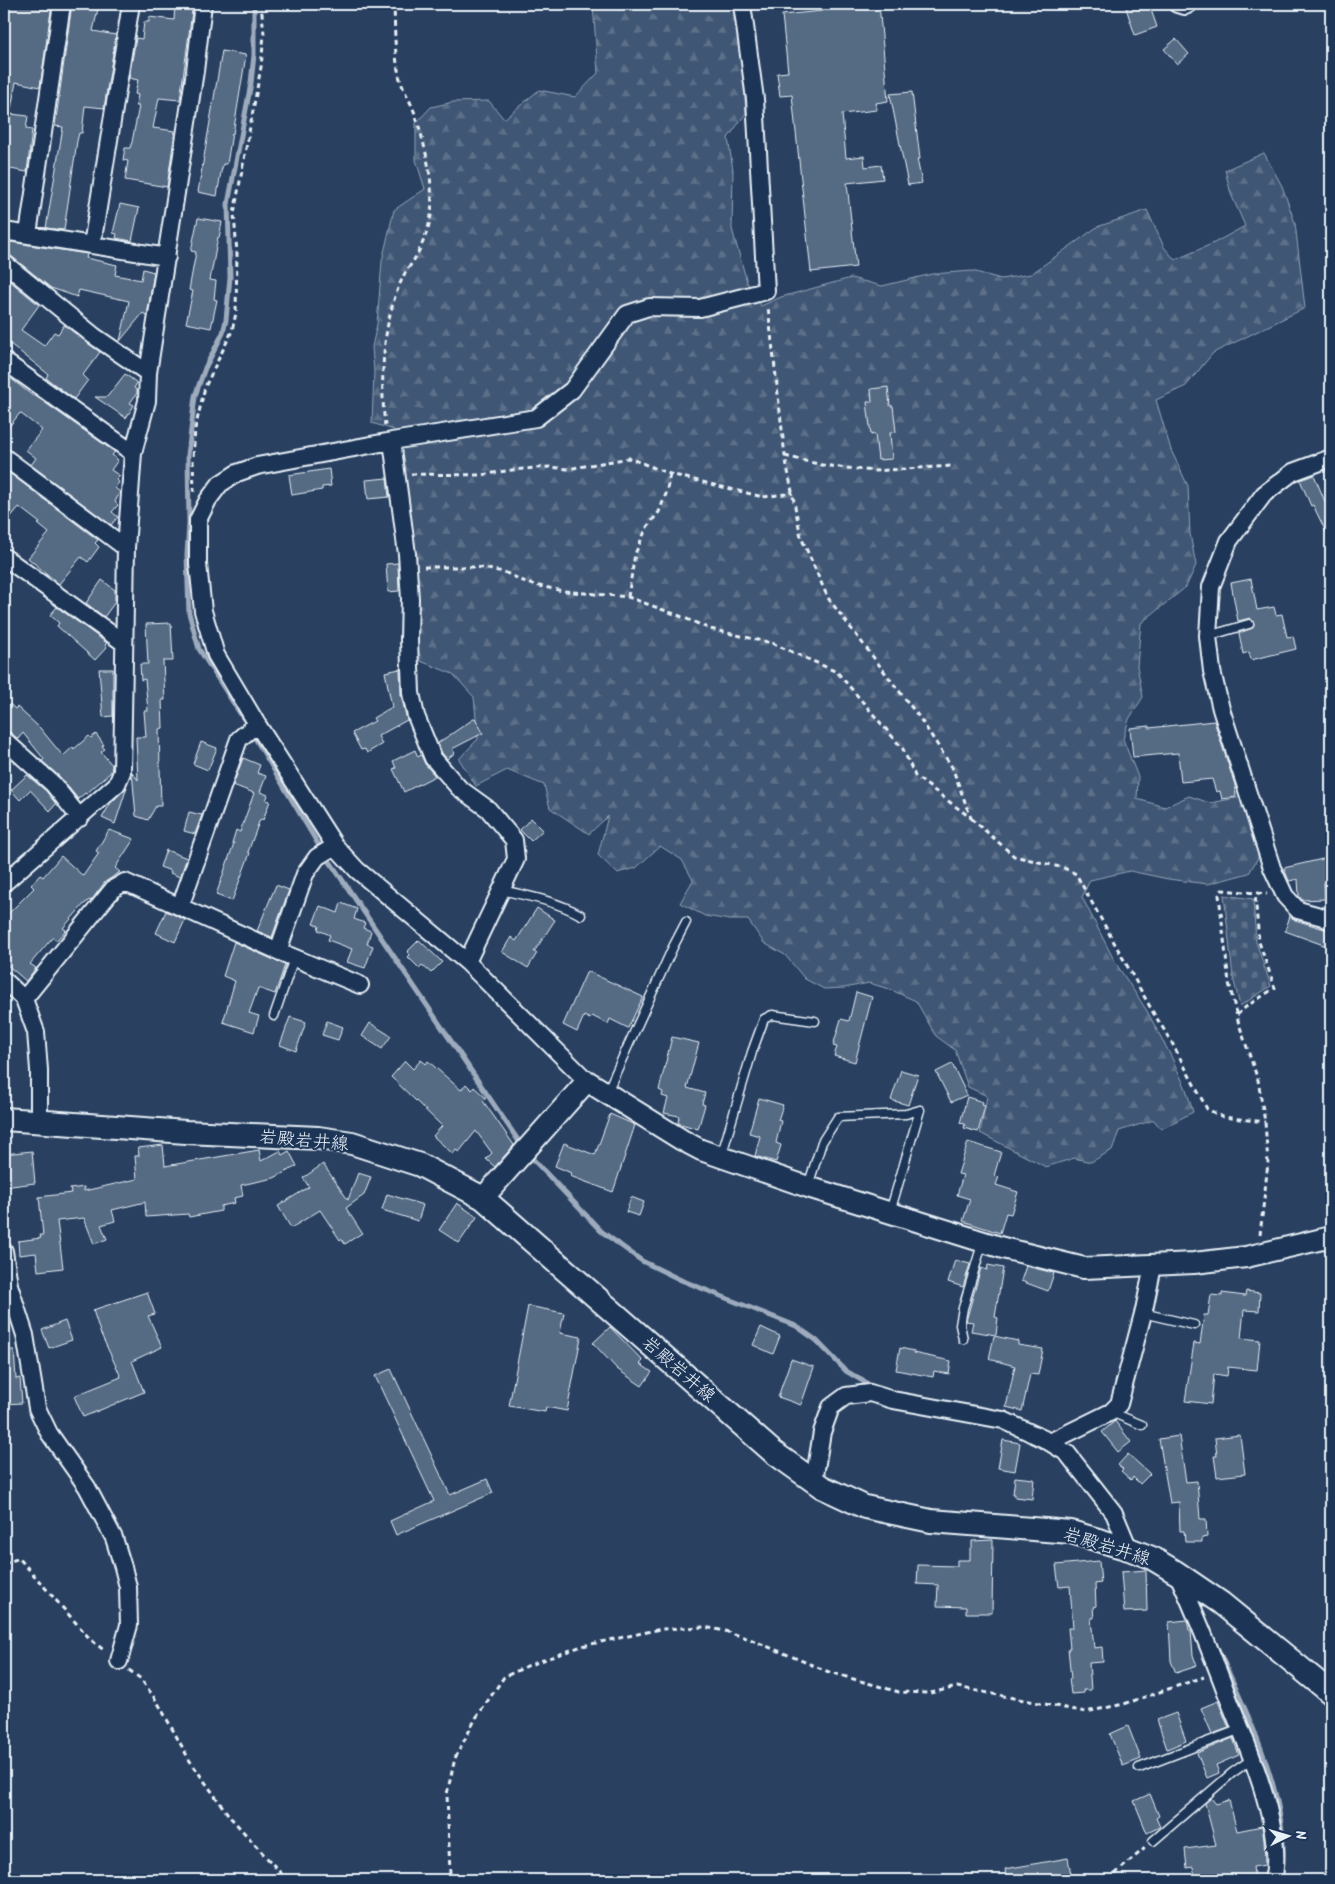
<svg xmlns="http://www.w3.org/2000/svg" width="1335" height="1884" font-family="Kalam,'Klee One',sans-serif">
  <defs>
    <pattern id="forest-firs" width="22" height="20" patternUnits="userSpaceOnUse" patternTransform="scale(1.25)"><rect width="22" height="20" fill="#415774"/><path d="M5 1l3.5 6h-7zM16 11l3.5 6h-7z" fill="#5c7089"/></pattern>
    <pattern id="cemetery-stones" width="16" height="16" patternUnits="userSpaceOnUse" patternTransform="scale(1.25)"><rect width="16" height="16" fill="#415774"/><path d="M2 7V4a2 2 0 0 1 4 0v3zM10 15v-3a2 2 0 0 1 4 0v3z" fill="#5c7089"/></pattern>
  </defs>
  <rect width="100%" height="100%" fill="#294061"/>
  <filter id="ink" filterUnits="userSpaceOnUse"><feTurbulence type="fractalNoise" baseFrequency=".02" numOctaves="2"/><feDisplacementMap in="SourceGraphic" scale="10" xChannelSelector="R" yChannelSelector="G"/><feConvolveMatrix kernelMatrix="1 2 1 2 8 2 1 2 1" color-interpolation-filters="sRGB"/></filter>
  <g filter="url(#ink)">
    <path fill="url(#forest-firs)" stroke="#94a4b6" d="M593,4H735L734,16L742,61L746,113L728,138L733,170L732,229L747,282L761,306L781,297L851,278L882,286L932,274L972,271L1001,279L1031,274L1097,227L1147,210L1164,247L1175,260L1214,243L1245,226L1231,194L1225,170L1264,153L1282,186L1295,223L1305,308L1213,353L1186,386L1156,400L1171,450L1188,486L1190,534L1196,565L1186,587L1141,623L1137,666L1143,697L1129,719L1123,739L1138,777L1137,799L1165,807L1189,796L1210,803L1242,797L1259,856L1249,873L1208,884L1168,879L1130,871L1090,880L1082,897L1115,962L1147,1011L1171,1056L1186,1089L1193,1112L1161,1129L1154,1120L1119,1131L1112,1150L1091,1162L1074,1158L1046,1167L980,1133L987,1096L968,1087L955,1050L936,1036L916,1001L889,989L869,983L844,988L824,989L805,979L785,955L764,943L748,920H730L705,916L680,903L693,880L682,860L660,846L636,868L617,873L598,855L608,816L589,834L550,808L544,785L507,770L476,786L459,759L478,739L474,697L453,674L418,660L401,482L394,430L372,423L374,372L372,347L377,324L382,261L394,210L425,189L416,160V123L431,107L453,102L489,101L504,119L539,90L575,97L598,73Z"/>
    <path fill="url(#cemetery-stones)" stroke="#94a4b6" d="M1224,895L1253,899L1256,942L1271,986L1240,1006L1233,977Z"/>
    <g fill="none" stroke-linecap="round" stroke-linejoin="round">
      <path stroke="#9dabbd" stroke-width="5" d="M254,4V55L251,83L228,204L230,277L226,320L223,333L205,368L195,396L188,455L189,524L187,555L189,613L199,649L245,721L318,844L522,1146
        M527,1153L601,1231L642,1261L681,1280L796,1326L816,1340L846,1371L873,1387
        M1218,1649C1248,1717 1294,1804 1281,1880"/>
    </g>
    <path fill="#556a83" stroke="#e8f1f8" d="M7,4H52L40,87L16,82L11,109L4,108V19Z
      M72,4H99L93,31L116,35L104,108L85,106L82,133H79L77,141L64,230L46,228L63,127L55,126Z
      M175,4H193L180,100L159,98L153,128L175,131L167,187L125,180L128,161L123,160L125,148H130L132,142L139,106H136L138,95L135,94L138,80L129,78L136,38L142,39L144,22H149V17L174,20Z
      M826,4H879L888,101L876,103L877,110L842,114L846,158L864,156L865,167L881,165L883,179L847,183L856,267L811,272L792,95L780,96L777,73L788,72L782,15L822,11V7H826Z
      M1137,4H1149L1157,27L1135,35L1126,8Z
      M1176,39L1189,54L1177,64L1164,49Z
      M222,51L246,55L233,134L232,133L227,164H223L221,172L217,196L198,192Z
      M912,92L920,159H917L922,183L908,185L890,94Z
      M11,114L28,116L26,129L32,130L27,172L5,168L6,158L4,157V153Z
      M120,204L139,208L132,241L116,238L117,234L113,233Z
      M198,218L222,222L219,238L218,237L210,280L216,281L214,299L217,300L211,328L186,323L193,291L189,290L196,252L191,251Z
      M4,241L87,254L86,258L117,265L115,275L141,280L143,269L154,272L147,316L143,313L120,341L129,301L79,290L77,297L51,288L10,255L4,253Z
      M4,276L39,305L21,330L44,346L54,332L58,334L64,325L100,352L83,375L88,380L74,399L46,378L48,374L4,339Z
      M4,373L33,396L34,395L115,452L112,455L118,460L111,470L120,476L116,480L119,482L115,488L120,492L115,502L118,505L112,512L118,517L111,525L31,465L36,458L26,450L42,430L20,413L4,433Z
      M125,374L137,383L134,388L137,390V393L130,403L134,405L126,418L95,397H107Z
      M888,387L890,406H893L896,432L890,433L892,459L878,460L875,434L871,435L867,402H872L871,389Z
      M4,469L98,540L95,543L99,547L88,562L81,557L59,584L28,558L49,533L38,524L40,523L19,507L4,525Z
      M329,469L331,486L322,487V490L292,495L289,475Z
      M1314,475L1331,516V532L1327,534L1313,505L1311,506L1300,480Z
      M387,478L389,497L368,499L366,480Z
      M398,563L399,591L388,592L386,564Z
      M1251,579L1257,610L1274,607L1276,615L1282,614L1287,637L1293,636L1296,649L1251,660L1249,652L1243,654L1239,633L1253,628L1254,623L1250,618L1238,621L1231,583Z
      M102,580L115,590V602L104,617L86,603Z
      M57,607L107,643L105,645L107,647L95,660L57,626L59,623L50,615Z
      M171,623L173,661H163L165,700H162L163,728L159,729L161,806H156L148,820L136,816L132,772L138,780L136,737H146L144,711H148L145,679L141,680L140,664H148L146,624Z
      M99,669H113V716L103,717Z
      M400,669L401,695L407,720L378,736L382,744L367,753L365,749L361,750L352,733L375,721L373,718L392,707L385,672Z
      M10,704L15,709L17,707L40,728L63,756L73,747L74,749L89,736L91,738L96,734L104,745L102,746L105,749L101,752L112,765L111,772L86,794L85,793L78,799L61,778L42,761L44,759L23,733L18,739L10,732L4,730V712Z
      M475,718L483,733L452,749L455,753L447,759L442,753L438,743Z
      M1214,721L1235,785L1236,797L1222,799L1220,791L1216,792L1212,779L1181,782L1178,753L1133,757L1130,728L1149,726V728Z
      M201,742L217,748L208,770L193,764Z
      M415,750L418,757L421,755L425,764L435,776L404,792L393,769L396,768L393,761Z
      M243,758L260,765L257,773L266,776L260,792L268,795L266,800L270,801L263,820L261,819L259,822L248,852L250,853L232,901L216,895L234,843H232L236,830L240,832L254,793L233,785Z
      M27,775L46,791L56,804L50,811L30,790L20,800L11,790Z
      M127,787L115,824L102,818L110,804Z
      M189,812L202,815L195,834L184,831Z
      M531,818L543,830L531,841L520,830Z
      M109,830L134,839L115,868L120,872L105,882L91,901L89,900L86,903H85L63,928L66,930L56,941L53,937L30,964L36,968L26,981L4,962V918L34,888L31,885L40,875L43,877L61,856L83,876L99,853L96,851Z
      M166,850L187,858L180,877L170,873L171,871L160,867Z
      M1331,857V880L1324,883L1325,899L1302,900L1299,896L1298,879L1289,881L1284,868Z
      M276,885L289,890L272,937L257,931Z
      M341,903L357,909L354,919L365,923L363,928L371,931L367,944L373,946L365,968L347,962L352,949L328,940L330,935L318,930L319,926L313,924L320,906L338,913Z
      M537,908L555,920L534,952L537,953L528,968L502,952L511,937L516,941Z
      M166,911L185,920L175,942L156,933Z
      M1290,916L1295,920L1331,931V939L1329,947L1285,931Z
      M419,940L442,962L431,973L422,965L419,968L408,957L410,955L407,952Z
      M234,942L285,965L275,994L258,988L249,1013L259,1016L254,1032L223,1022L235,981L223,976Z
      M587,971L643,997L628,1028L610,1019L608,1024L592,1016L590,1019L584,1016L577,1032L563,1025Z
      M856,992L872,997L855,1062L834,1056L837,1047L833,1046L841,1019L849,1021Z
      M290,1017L306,1022L296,1051L280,1045Z
      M327,1021L343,1027L338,1040L322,1035Z
      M370,1023L391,1036L382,1049L362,1036Z
      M672,1037L699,1043L687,1088L705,1093L702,1104L705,1105L698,1129L678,1123L679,1116L664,1113L668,1098L662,1096L663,1092L659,1090Z
      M421,1060L426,1064L428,1061L461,1090L466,1084L472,1090L474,1087L486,1098L483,1101L514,1145L495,1167L486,1159L492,1153L476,1131L459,1152L456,1150L453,1154L433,1136L442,1126L391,1077L405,1061L413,1069Z
      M952,1064L967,1095L951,1102L936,1072Z
      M901,1070L918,1075L908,1105L891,1100Z
      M967,1097L983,1102L982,1105L985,1106L978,1132L964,1128L965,1124L960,1123Z
      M759,1098L783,1105L778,1120L781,1121L776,1143L781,1145L776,1162L755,1156L760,1136L749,1133Z
      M610,1114L635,1125L613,1192L570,1176L571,1173L555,1166L564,1143L595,1155Z
      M968,1142L1001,1152L994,1176L999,1177L996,1185L1018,1192L1011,1214L1006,1213L1000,1233L963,1221L970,1199L957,1195L963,1175L958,1174Z
      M163,1145L165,1166L259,1150L261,1161L280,1151L282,1155L289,1151L297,1166L274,1178L241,1185L243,1196L234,1198L235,1203L221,1206V1211L189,1217L188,1214L146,1217L145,1202L112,1210L115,1221L101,1225L107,1239L94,1244L84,1218L57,1221L63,1268L38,1271L36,1253L19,1255L18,1241L41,1238L40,1235H43L39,1197L71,1193L70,1189L84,1187V1191L137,1179L135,1156H139L138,1148Z
      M32,1151L35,1183L4,1187V1154Z
      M323,1164L348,1200L358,1173L371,1177L364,1195L346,1208L362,1233L345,1244L341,1239L340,1240L320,1210L291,1228L278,1206L309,1187L303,1178Z
      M387,1194L423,1205L418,1221L382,1210Z
      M631,1197L644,1202L639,1216L626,1212Z
      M457,1203L477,1217L459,1243L439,1230Z
      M955,1260L970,1264L963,1287L948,1282Z
      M988,1265L1003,1268L995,1317L998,1318L996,1335L971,1331L973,1322L966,1321L981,1268L987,1270Z
      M1026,1266L1054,1273L1048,1291L1021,1281Z
      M1246,1291L1260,1293L1259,1311L1244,1310L1241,1338L1260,1340L1257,1370L1228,1367L1227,1376L1214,1374L1211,1404L1185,1401L1194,1343L1200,1344L1204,1315H1208L1211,1295L1222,1296V1293L1245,1296Z
      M147,1292L155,1314L148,1316L162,1347L132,1361L144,1392L83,1417L74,1396L121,1377L100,1332L93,1310Z
      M528,1306L564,1313L560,1333L581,1337L567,1411L546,1407L545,1412L509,1406Z
      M65,1321L72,1340L49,1348L42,1330Z
      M610,1327L643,1361L640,1364L652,1372L642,1386L617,1369L593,1343Z
      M761,1327L780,1336L773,1354L753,1345Z
      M994,1336L1018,1341V1345L1043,1349L1038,1375L1030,1374L1022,1411L1006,1407L1015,1366L989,1359Z
      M900,1348L914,1351L913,1353L951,1361L949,1374L934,1371L933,1377L896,1370Z
      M4,1350H14L16,1379L20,1378L22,1403L4,1404Z
      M791,1359L814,1367L801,1405L778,1397Z
      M391,1369L450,1495L487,1479L493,1493L396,1535L390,1521L434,1501L375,1376Z
      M1115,1421L1131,1442L1118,1452L1102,1432Z
      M1240,1435L1245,1474L1217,1477L1214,1456H1217L1215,1438Z
      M1179,1436L1186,1482L1197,1481L1200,1519H1206L1207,1537L1202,1538V1542H1185L1184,1531H1180L1179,1502L1170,1503L1159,1439Z
      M1003,1440L1020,1443L1015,1471L998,1468Z
      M1128,1454L1150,1474L1140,1484L1133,1477L1131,1480L1121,1471L1123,1469L1118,1465Z
      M1015,1477L1034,1479L1032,1499L1015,1497V1494H1013Z
      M993,1540L992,1613H966V1607L937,1606L938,1585L917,1584L918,1565L957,1566V1560H970V1548H972V1541Z
      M1099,1561L1101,1583L1095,1584L1096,1606L1093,1607L1094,1618H1091L1094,1648L1102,1647L1103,1662L1089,1663L1091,1690H1083L1084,1693L1071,1694L1069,1679H1071L1068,1648H1070L1068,1628H1073L1070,1586L1059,1587L1056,1565Z
      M1146,1570L1147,1611L1124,1612L1121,1572Z
      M1187,1620L1189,1630L1191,1631L1193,1655L1197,1666L1176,1673L1171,1661L1169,1622Z
      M1218,1701L1229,1728L1212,1734L1201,1708Z
      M1176,1713L1186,1741L1167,1749L1157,1720Z
      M1128,1726L1141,1759L1123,1766L1110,1734Z
      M1233,1738L1239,1755L1216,1765L1219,1773L1207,1778L1197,1753Z
      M1150,1794L1159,1816L1156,1818L1160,1827L1147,1833L1134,1801Z
      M1211,1798L1216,1804L1229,1800L1237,1831L1262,1826L1264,1839L1265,1865L1253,1867L1255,1880H1196L1193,1867L1187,1868L1185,1849L1216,1845L1205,1803Z
      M1068,1858L1072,1880H1048L1047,1875L1007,1880L1005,1869Z"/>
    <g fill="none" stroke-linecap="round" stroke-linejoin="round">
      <defs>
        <path id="service" d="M1208,636L1249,624
          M501,890C528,896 556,901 581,915
          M1331,899V904
          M274,1016L294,958
          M607,1092L673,947L686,922
          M721,1157L752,1052L764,1019L772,1015L815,1021
          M808,1186L822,1142L838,1117L906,1114L920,1110
          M890,1212L920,1110
          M1144,1310L1151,1315L1194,1325
          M963,1339L960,1325L963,1308L982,1244
          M1111,1412L1142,1425
          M1139,1768L1241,1729
          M1153,1841L1232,1773L1252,1759"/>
        <path id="minor" d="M1177,4L1185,6L1189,4
          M4,231L167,257
          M28,234L62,4
          M92,245L131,4
          M4,263L94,336L148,373
          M4,361L133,453
          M392,441L407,554L410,599L409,640L411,693L416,716L433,758L459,788L488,809L514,840L516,859L467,962
          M4,457L126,548
          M1331,458L1293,472L1264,494L1229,541L1211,587L1208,636L1212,671L1221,709L1272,868L1285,896L1298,910L1323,917L1331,921
          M4,557L124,643
          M4,740L53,784L80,818
          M4,883L117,784L122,772L126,548L133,453L147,401L148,373L195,71L203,4
          M180,907L239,739L257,724
          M278,951L305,874L317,857L335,846
          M4,980L24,999L36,1032L39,1070V1123
          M24,999L113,889L125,882L278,951L360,985
          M587,1081L467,962L357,870L335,846L257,724L216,655L203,611L198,564V520L208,500L220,484L237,473L257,466L392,441L536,418L572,390L627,314L649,307L700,308L766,291L755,99L742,4
          M4,1251L9,1285L25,1335L37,1408L49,1433L87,1487L114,1538L123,1567L128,1587L129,1625L119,1661
          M1050,1442L1111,1412L1119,1404L1144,1310L1153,1266
          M814,1481L822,1432L831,1407L846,1396L870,1393L893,1400L1003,1420L1044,1439L1067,1453L1114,1513L1129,1549
          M1177,1573C1196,1614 1213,1657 1229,1700C1248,1747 1285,1831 1273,1880"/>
        <path id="tertiary" d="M483,1198L587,1081L682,1140L701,1150L808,1187L1003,1248L1084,1268L1194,1263L1246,1257L1331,1237"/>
        <path id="secondary" d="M4,1119L186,1132L318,1138L352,1143L420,1165L483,1198L773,1452L822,1487L865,1507L931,1521L1071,1532L1129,1549L1152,1558L1177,1573L1221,1603L1331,1693"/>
      </defs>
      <use href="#service" stroke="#e8f1f8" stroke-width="11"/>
      <use href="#minor" stroke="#e8f1f8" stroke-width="20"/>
      <use href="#tertiary" stroke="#e8f1f8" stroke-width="24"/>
      <use href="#secondary" stroke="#e8f1f8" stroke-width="26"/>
      <path stroke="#e8f1f8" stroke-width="3" stroke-dasharray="5 4" stroke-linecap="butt" d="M385,426C380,379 382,320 403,277C406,270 412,264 415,258C422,246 429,229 431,215C434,180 425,144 414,111C410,100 403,90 400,79C394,56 395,28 394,4
        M785,456L822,465L873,471L952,466
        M411,474L481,475L512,470L549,467L568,469L629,458L670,474L763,497L793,493
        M194,492L193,458L195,429L205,387L232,331L236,313L237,253L234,214L261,67L264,34L261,4
        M424,567H477L504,572L530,584L563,591L628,597L680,616L710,629L772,643L837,672L903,749L915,776L971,818L952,767L919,717L828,598L801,537L785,456L768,307
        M628,597L635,554L647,527L659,512L666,494L670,474
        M971,818L1014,856L1064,868L1076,874L1154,1014L1170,1039L1207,1109L1223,1117L1265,1122
        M1237,1015L1247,1006L1275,988L1259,942L1255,894
        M1260,1235L1268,1163L1265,1122L1258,1080L1238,1021L1229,983L1219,895L1222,890L1267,894
        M4,1564L19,1558L90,1639L105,1651
        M129,1670L141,1679L158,1703L190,1761L230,1817L287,1880
        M450,1874L447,1794L455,1758L476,1718L504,1677L527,1666L582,1646L661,1629L704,1627L725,1631L752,1640L829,1672L899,1692L930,1693L957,1687L1086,1712L1124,1704L1204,1677
        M1108,1880L1145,1848"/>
      <use href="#service" stroke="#1d3557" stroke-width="8"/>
      <use href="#minor" stroke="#1d3557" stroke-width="16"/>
      <use href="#tertiary" stroke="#1d3557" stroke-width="20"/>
      <use href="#secondary" stroke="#1d3557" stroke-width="22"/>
    </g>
  </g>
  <g text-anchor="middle" stroke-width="4" stroke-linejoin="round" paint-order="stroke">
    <g font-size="18" fill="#e8f1f8" stroke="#1d3557">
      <text transform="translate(304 1140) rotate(5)" y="6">岩殿岩井線</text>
      <text transform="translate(679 1369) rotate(41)" y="6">岩殿岩井線</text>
      <text transform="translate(1107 1546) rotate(17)" y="6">岩殿岩井線</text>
    </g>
  </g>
  <rect width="1335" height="1884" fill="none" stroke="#1d3557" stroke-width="20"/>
  <rect x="10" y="10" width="1315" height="1864" fill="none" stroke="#e8f1f8" stroke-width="2" filter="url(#ink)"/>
  <g transform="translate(1288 1836) rotate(85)" stroke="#1d3557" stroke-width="4" paint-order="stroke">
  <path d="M0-4L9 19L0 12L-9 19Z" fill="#e8f1f8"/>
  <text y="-8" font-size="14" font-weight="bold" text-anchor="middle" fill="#e8f1f8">N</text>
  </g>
</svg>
